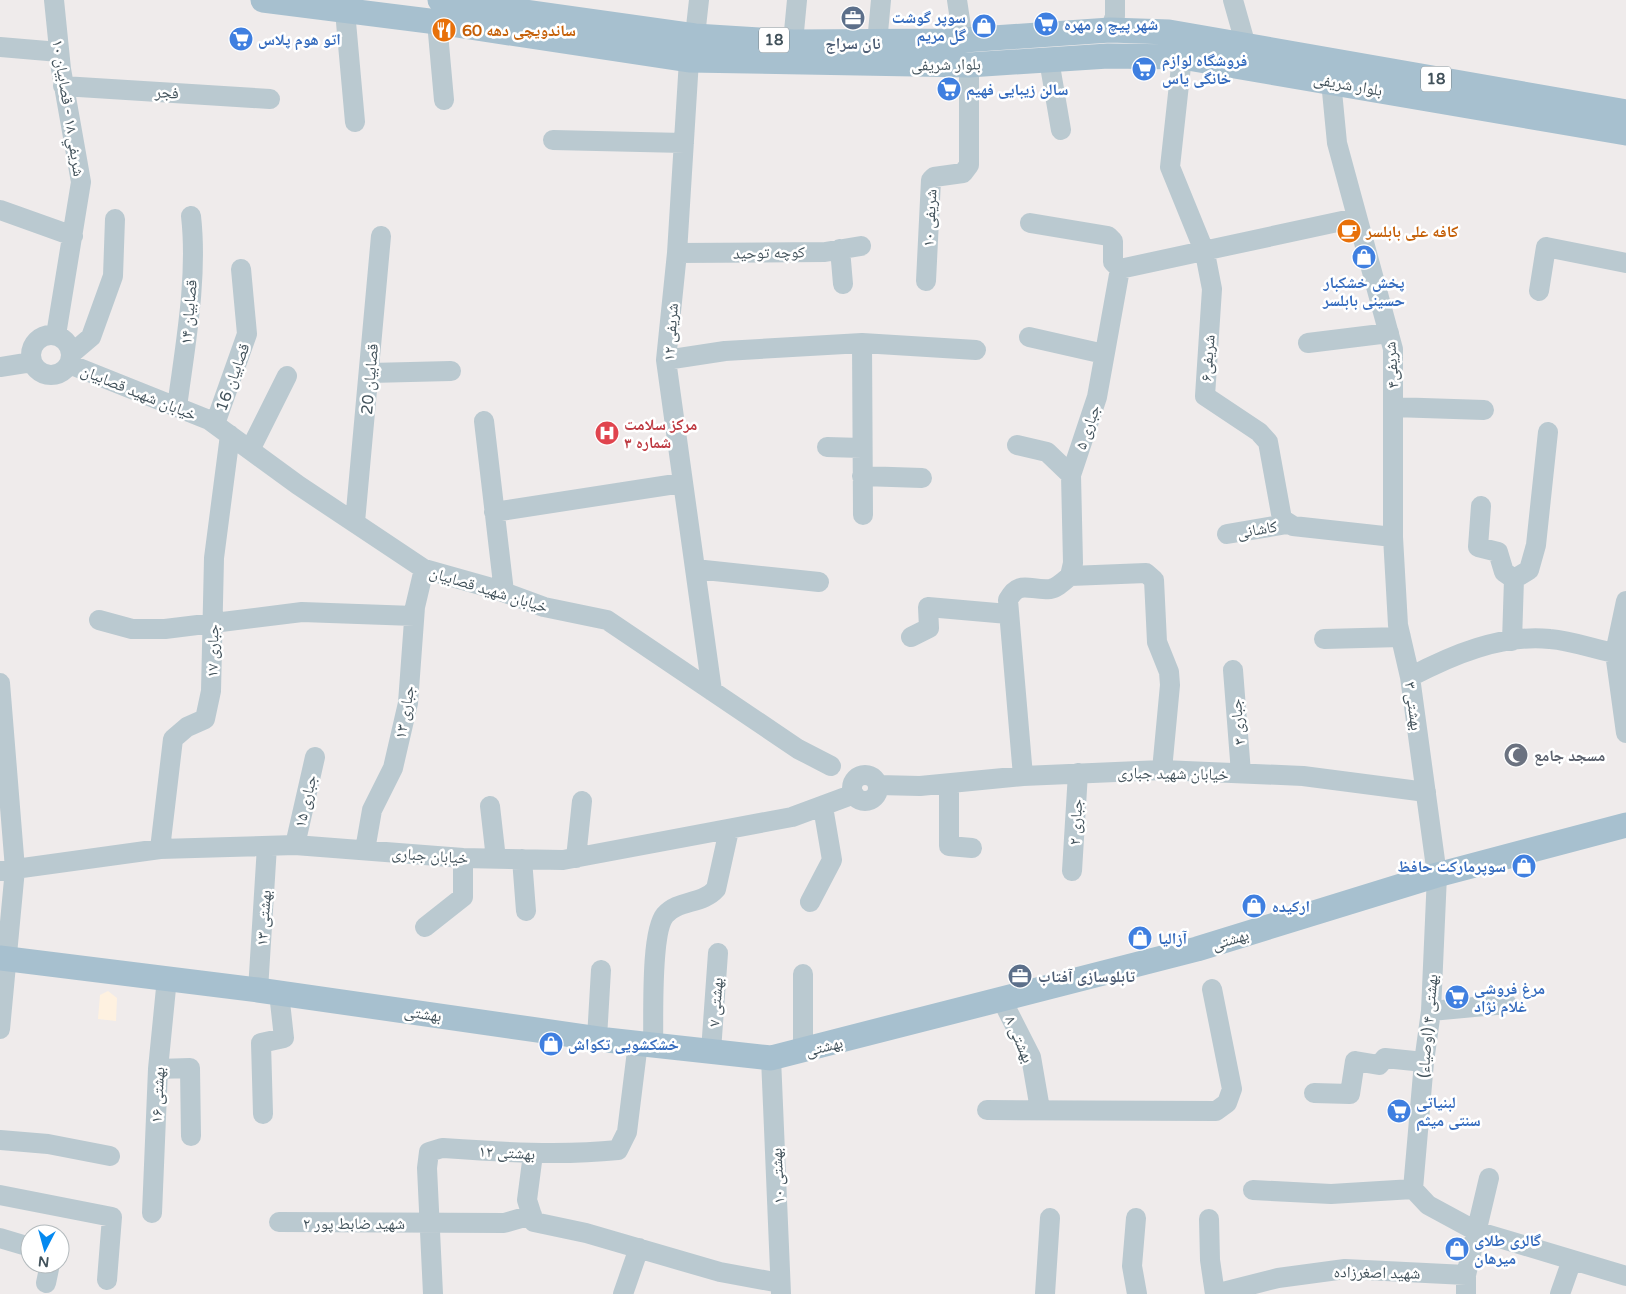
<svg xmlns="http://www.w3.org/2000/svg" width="1626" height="1294" font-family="'Varela Round','Noto Naskh Arabic',sans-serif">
  <rect width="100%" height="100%" fill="#efebeb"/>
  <path fill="#fef1e0" d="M108,991L117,998L116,1021L98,1019L100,995Z"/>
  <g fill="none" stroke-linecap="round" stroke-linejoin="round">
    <path stroke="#bac9d0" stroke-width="20" d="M54,0L61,69L81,182L56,335
      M957,0L963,40
      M1233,0L1246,46
      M345,11L355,122
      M437,22L444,100
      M1110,30L1115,16V0
      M695,36L699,0
      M793,42L797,0
      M877,43L881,0
      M0,47L59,52
      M1182,57L1170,167L1205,253L1212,289L1205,396L1259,432L1268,442L1282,519L1293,526L1393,537
      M689,60L677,253L666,360L712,691
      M1049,60L1061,130
      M1331,81L1337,143L1393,349V537L1398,625L1410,677L1437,875L1431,1011L1424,1062L1413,1189L1428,1205L1476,1231L1626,1276
      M63,86L270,99
      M553,140L684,143
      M0,210L73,236
      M1030,223L1108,236L1113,241V262L1120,269
      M840,249L843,284
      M677,253L825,252L861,246
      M926,281L931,180L934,177L963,173L969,165V65
      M1539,291L1546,247L1626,263
      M31 355a20 20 0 1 1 40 0a20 20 0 1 1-40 0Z
      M1029,337L1104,354
      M862,343L863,515
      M1308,343L1389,333
      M71,354L91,337L113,276L115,219
      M666,360L725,351L862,343L976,350
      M69,364L209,420L298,485L424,569L495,589L544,607L607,620L798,749L831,766
      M0,367L32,362
      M370,373L451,371
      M177,407C185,346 198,278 191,216
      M1393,407L1484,410
      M484,421L504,592
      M215,424L247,334L241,269
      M1017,445L1047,452L1071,475
      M827,447L862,448
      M250,450L287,376
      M862,476L922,478
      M1481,506L1478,547L1498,552L1504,572L1514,579
      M494,512L682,483
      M355,522L381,236
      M1227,534L1287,524
      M695,569L819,582
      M1070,576L1146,573L1154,580L1157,642L1169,672L1170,685L1162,770
      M1626,601L1615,653L1626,733
      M99,620L132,629H165L302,612L414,616
      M911,637L929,628L928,607L1008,614
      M1324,639L1401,637
      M1512,641L1514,579L1529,570L1536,545L1548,432
      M1233,670L1241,773
      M1410,677C1452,655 1501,634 1550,639C1576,641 1600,652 1626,655
      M0,683L15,869L0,1029
      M852 788a13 13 0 1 1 26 0a13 13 0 1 1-26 0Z
      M1023,776L1008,600C1019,579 1030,591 1050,589C1057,588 1064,581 1070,576L1073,563L1071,475L1097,397L1120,269L1356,218
      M949,784V846L972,848
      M878,785L920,786L1023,776L1162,770L1303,776L1426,792
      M490,806L496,859
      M295,845L315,757
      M160,849L173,739L187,727L205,719L211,691L214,558L230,435
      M365,850L372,810L393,768L408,703L415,607L424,569
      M576,858L582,801
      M522,859L526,911
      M0,871L160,849L295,845L463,858L563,860L792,817L854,794
      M1072,871L1078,773
      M810,902L832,860L823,807
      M425,927L463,897V858
      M258,990L267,846
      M1002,1000L1031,1057L1040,1109
      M1431,1011L1507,1004
      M597,1038L601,970
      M653,1045C654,1019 650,933 665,915C678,900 703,904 716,889L729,830
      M711,1051L718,953
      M803,1051V974
      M771,1058L781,1294
      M158,1069L190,1068L191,1136
      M1314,1093L1350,1094L1355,1061L1379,1065L1385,1058L1424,1062
      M987,1110L1216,1111L1227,1103L1232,1089L1212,989
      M263,1114L261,1043L284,1038L279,993
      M0,1140L48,1144L110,1156
      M533,1154L527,1200L534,1222L586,1233L720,1272L780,1283
      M1253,1190L1331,1194L1413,1189
      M0,1195L112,1217L107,1280
      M152,1213L158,1069L167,978
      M1136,1218L1132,1266L1137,1294
      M1209,1219L1210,1260L1215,1294
      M279,1222L504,1223L532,1215
      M0,1238L30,1247
      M1466,1275V1294
      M46,1283L50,1264
      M433,1294L427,1168L429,1152L442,1148C501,1152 559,1156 618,1150L627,1132L638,1043
      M623,1294L639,1248
      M1045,1294L1050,1218
      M1215,1294L1278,1278L1345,1269L1466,1275L1489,1178
      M1560,1294L1572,1260"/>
    <path stroke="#a7c0cf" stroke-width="25" d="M263,0L437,22L689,60L969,65L1108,56L1182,57L1626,133
      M440,0L695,36L793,42L950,41L1110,30L1169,32L1626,112
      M0,958L258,990L607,1040L771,1058L1197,949L1437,875L1626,825"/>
  </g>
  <defs>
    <symbol id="office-disc" viewBox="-11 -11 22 22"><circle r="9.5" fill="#5c6f8a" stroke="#fff"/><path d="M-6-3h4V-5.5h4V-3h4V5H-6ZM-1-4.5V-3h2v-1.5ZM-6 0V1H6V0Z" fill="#fff"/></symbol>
    <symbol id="supermarket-disc" viewBox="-11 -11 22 22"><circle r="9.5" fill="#3f7fe0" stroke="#fff"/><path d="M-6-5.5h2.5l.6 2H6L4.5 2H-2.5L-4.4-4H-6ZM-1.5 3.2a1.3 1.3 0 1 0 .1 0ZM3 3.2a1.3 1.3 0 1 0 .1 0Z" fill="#fff"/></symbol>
    <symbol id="shop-disc" viewBox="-11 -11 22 22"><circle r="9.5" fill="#3f7fe0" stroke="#fff"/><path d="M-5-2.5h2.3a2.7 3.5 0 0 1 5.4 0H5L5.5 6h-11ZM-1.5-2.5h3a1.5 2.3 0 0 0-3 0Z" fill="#fff"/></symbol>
    <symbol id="restaurant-disc" viewBox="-11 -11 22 22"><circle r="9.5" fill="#e8710a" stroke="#fff"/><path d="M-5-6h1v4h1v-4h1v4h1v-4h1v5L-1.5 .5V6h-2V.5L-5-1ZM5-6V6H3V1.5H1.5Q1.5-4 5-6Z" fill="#fff"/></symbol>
    <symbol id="cafe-disc" viewBox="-11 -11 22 22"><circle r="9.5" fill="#e8710a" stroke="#fff"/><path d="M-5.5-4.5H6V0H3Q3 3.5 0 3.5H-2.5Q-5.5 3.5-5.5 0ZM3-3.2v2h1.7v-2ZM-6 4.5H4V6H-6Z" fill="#fff"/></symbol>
    <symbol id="hospital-disc" viewBox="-11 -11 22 22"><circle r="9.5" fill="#e0444e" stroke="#fff"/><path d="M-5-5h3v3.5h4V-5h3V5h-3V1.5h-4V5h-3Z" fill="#fff"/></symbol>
    <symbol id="mosque-disc" viewBox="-11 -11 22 22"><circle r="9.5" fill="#6b7280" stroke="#fff"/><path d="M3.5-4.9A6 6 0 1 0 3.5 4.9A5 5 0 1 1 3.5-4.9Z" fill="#fff"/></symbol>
  </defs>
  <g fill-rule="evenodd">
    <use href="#office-disc" x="839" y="4" width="28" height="28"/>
    <use href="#supermarket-disc" x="1032" y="10" width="28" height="28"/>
    <use href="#shop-disc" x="970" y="12" width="28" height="28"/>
    <use href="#restaurant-disc" x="430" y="16" width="28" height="28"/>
    <use href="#supermarket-disc" x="227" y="25" width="28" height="28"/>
    <use href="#supermarket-disc" x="1130" y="55" width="28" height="28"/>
    <use href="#supermarket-disc" x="935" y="75" width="28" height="28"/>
    <use href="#cafe-disc" x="1335" y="217" width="28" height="28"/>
    <use href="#shop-disc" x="1350" y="243" width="28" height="28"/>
    <use href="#hospital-disc" x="593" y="419" width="28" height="28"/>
    <use href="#mosque-disc" x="1502" y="741" width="28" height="28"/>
    <use href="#shop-disc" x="1510" y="852" width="28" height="28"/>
    <use href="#shop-disc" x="1240" y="892" width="28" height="28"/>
    <use href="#shop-disc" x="1126" y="924" width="28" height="28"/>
    <use href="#office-disc" x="1006" y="962" width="28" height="28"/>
    <use href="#supermarket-disc" x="1443" y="983" width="28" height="28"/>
    <use href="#shop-disc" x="537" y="1030" width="28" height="28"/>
    <use href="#supermarket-disc" x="1385" y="1097" width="28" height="28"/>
    <use href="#shop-disc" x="1443" y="1235" width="28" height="28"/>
  </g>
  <g text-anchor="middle" stroke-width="5" stroke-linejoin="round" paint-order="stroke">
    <g fill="#fff" stroke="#7b868c" stroke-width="1">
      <rect x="759" y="27.5" width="30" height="25" rx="4"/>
      <rect x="1421" y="66.5" width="30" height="25" rx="4"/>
    </g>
    <g font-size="15" font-weight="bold" fill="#42525b">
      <text x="774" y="45">18</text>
      <text x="1436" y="84">18</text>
    </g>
    <g font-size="16" font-weight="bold" fill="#366cbe" stroke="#fff" text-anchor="start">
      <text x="966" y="23" text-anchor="end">سوپر گوشت<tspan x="966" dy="18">گل مریم</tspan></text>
      <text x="1064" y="30">شهر پیچ و مهره</text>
      <text x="258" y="45">اتو هوم پلاس</text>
      <text x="1162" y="66">فروشگاه لوازم<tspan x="1162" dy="18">خانگی یاس</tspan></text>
      <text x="966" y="95">سالن زیبایی فهیم</text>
      <text x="1364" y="288" text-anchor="middle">پخش خشکبار<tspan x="1364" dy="18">حسینی بابلسر</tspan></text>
      <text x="1506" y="872" text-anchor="end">سوپرمارکت حافظ</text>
      <text x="1272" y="912">ارکیده</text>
      <text x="1158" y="944">آزالیا</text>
      <text x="1474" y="994">مرغ فروشی<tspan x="1474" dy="18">غلام نژاد</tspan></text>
      <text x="568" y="1050">خشکشویی تکواش</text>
      <text x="1416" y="1108">لبنیاتی<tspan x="1416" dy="18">سنتی میثم</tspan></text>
      <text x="1474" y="1246">گالری طلای<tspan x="1474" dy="18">میرهان</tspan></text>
    </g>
    <g font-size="16" font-weight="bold" fill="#c56008" stroke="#fff" text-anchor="start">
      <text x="462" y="36">ساندویچی دهه 60</text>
      <text x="1366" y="237">کافه علی بابلسر</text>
    </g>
    <g font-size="16" font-weight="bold" fill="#4e5e75" stroke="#fff">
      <text x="853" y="49">نان سراج</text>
      <text x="1038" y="982" text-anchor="start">تابلوسازی آفتاب</text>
    </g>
    <g font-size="16" fill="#42525b" stroke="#fff">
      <text transform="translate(946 64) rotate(-1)" y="6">بلوار شریفی</text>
      <text transform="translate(1348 84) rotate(10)" y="6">بلوار شریفی</text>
      <text transform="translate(167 92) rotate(4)" y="6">فجر</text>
      <text transform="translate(69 108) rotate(81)" y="6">شريفي ۱۸ - قصابیان ۱۰</text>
      <text transform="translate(929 218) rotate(-87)" y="6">شریفی ۱۰</text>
      <text transform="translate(769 252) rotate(-1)" y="6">کوچه توحید</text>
      <text transform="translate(188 312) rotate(-85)" y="6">قصابیان ۱۴</text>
      <text transform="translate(670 332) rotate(-86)" y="6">شریفی ۱۲</text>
      <text transform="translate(1207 358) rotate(-86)" y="6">شریفی۶</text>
      <text transform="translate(1391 365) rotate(-94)" y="6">شریفی۴</text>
      <text transform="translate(232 377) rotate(-70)" y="6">قصابیان 16</text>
      <text transform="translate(369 379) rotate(-85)" y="6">قصابیان 20</text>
      <text transform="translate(139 392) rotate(22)" y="6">خیابان شهید قصابیان</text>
      <text transform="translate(1087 427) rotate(-71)" y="6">جباری ۵</text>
      <text transform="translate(1257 529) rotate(-10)" y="6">کاشانی</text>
      <text transform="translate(489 589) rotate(17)" y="6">خیابان شهید قصابیان</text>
      <text transform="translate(212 651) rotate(-89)" y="6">جباری ۱۷</text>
      <text transform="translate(1414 706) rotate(82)" y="6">بهشتی ۳</text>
      <text transform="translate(404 712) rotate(-80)" y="6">جباری ۱۳</text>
      <text transform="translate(1237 722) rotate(-95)" y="6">جباری ۳</text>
      <text transform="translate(1173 773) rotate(1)" y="6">خیابان شهید جباری</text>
      <text transform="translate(305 801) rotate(-77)" y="6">جباری ۱۵</text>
      <text transform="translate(1075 822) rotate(-87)" y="6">جباری ۲</text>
      <text transform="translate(430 855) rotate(4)" y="6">خیابان جباری</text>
      <text transform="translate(263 918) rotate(-86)" y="6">بهشتی ۱۳</text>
      <text transform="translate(1230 939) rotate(-17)" y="6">بهشتی</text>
      <text transform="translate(715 1002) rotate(-86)" y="6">بهشتی ۷</text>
      <text transform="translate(423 1013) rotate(8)" y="6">بهشتی</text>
      <text transform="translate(1427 1026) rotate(-85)" y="6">بهشتی ۴ (اوصیاء)</text>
      <text transform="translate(1020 1039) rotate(67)" y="6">بهشتی ۸</text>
      <text transform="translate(824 1046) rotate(-14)" y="6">بهشتی</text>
      <text transform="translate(157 1095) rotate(-87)" y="6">بهشتی ۱۶</text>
      <text transform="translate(507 1152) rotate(3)" y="6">بهشتی ۱۲</text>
      <text transform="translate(777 1176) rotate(-93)" y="6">بهشتی ۱۰</text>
      <text x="354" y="1229">شهید ضابط پور ۲</text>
      <text transform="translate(1377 1272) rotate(1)" y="6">شهید اصغرزاده</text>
    </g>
    <g font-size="16" font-weight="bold" fill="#be3a42" stroke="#fff" text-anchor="start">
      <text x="624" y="430">مرکز سلامت<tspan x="624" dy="18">شماره ۳</tspan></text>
    </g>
    <g font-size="16" font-weight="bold" fill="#5b616d" stroke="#fff" text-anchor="start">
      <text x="1534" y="761">مسجد جامع</text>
    </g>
  </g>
  <g transform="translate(45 1249) rotate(186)"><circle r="24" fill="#ffffff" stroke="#b3babd"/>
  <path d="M0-4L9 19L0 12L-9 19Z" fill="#0489f0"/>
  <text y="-8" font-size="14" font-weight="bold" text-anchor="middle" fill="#42525b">N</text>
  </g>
</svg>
